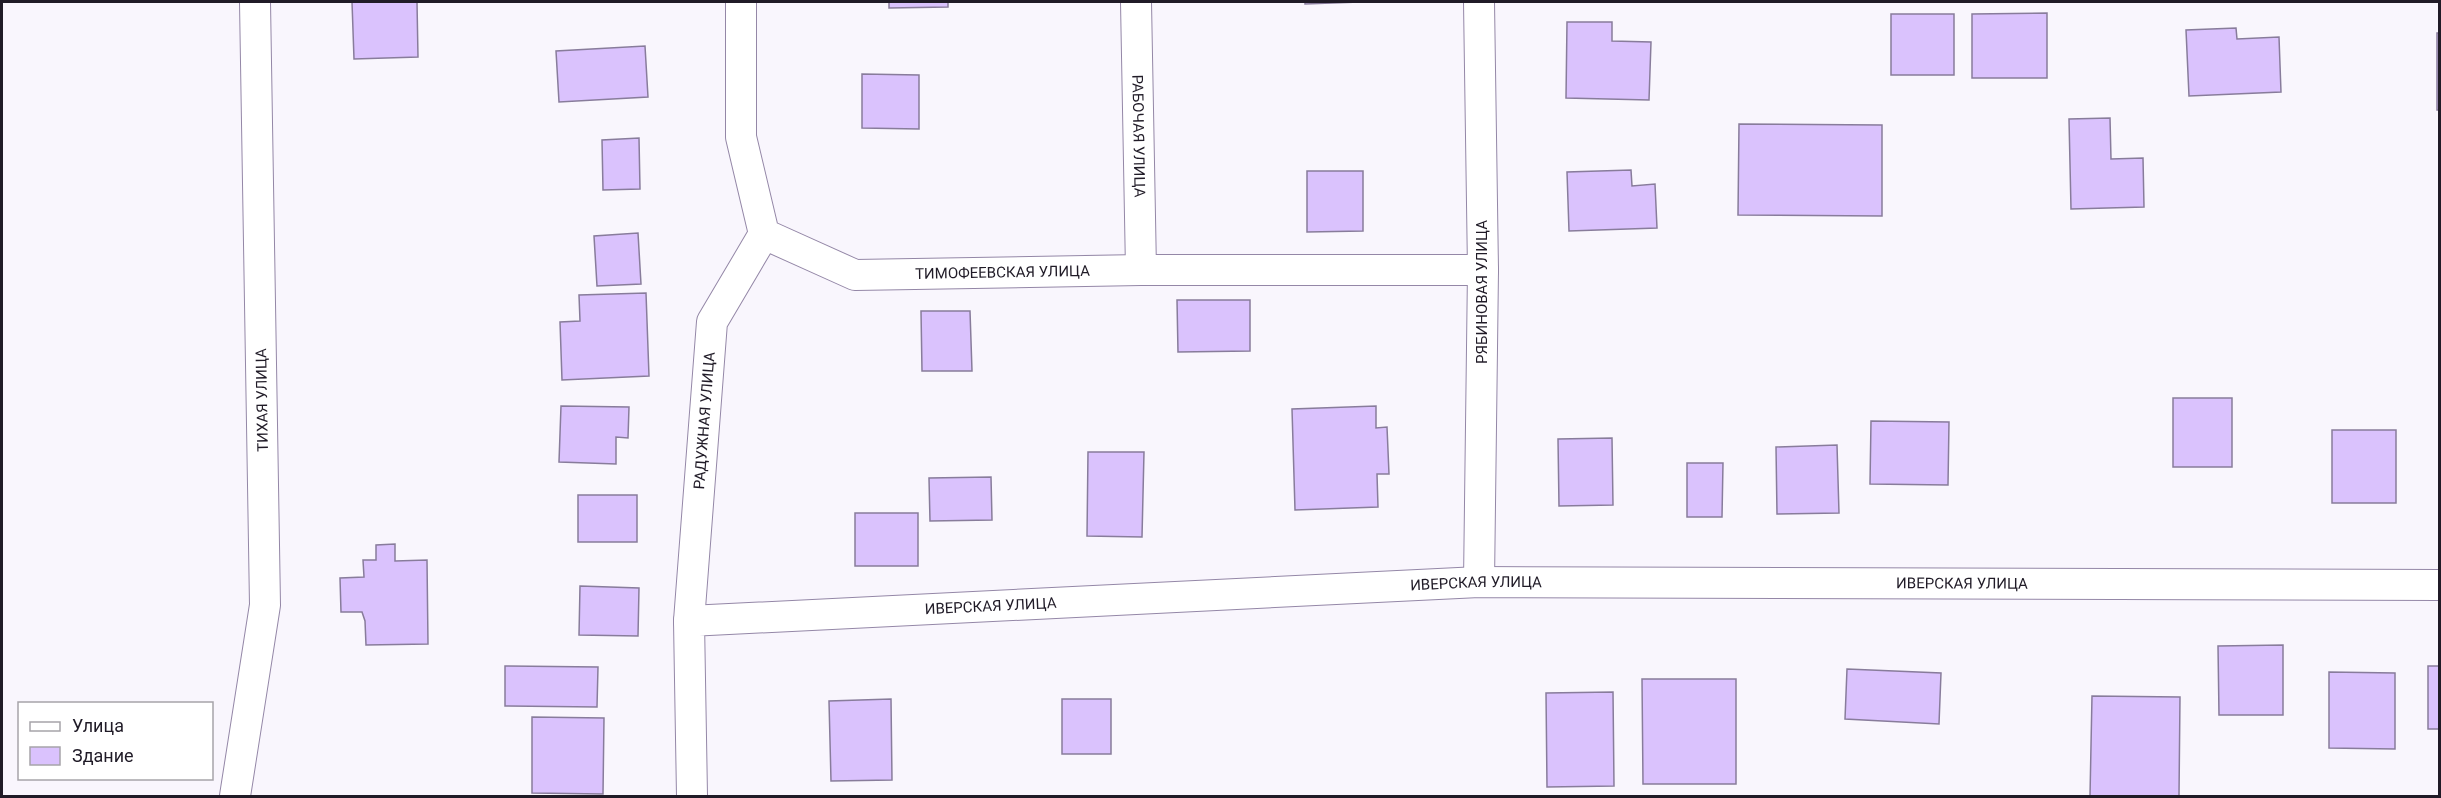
<svg xmlns="http://www.w3.org/2000/svg" width="2441" height="798" font-family="Roboto,sans-serif">
  <rect width="100%" height="100%" fill="#f9f6fd"/>
  <path fill="#dac2fd" stroke="#887c9b" stroke-width="1.5" d="M352,2H417L418,57L354,59Z
    M889,2H948V7L889,8Z
    M1305,2H1360L1305,4Z
    M2047,13V78H1972V14Z
    M1891,14H1954V75H1891Z
    M1567,22H1612V41L1651,42L1649,100L1566,98Z
    M2236,28L2237,39L2279,37L2281,92L2189,96L2186,30Z
    M2437,33H2440V110H2437Z
    M645,46L648,97L559,102L556,51Z
    M862,74L919,75V129L862,128Z
    M2110,118L2111,159L2143,158L2144,207L2071,209L2069,119Z
    M1739,124L1882,125V216L1738,215Z
    M639,138L640,189L603,190L602,140Z
    M1631,170L1632,186L1655,184L1657,228L1569,231L1567,172Z
    M1307,171H1363V231L1307,232Z
    M638,233L641,284L597,286L594,236Z
    M646,293L649,376L562,380L560,322L580,321L579,295Z
    M1177,300H1250V351L1178,352Z
    M921,311H970L972,371H922Z
    M2173,398H2232V467H2173Z
    M561,406L629,407L628,438L616,437V464L559,462Z
    M1376,406V428L1387,427L1389,474H1377L1378,507L1295,510L1292,409Z
    M1871,421L1949,422L1948,485L1870,484Z
    M2332,430H2396V503H2332Z
    M1612,438L1613,505L1559,506L1558,439Z
    M1837,445L1839,513L1777,514L1776,447Z
    M1088,452H1144L1142,537L1087,536Z
    M1687,463H1723L1722,517H1687Z
    M991,477L992,520L930,521L929,478Z
    M578,495H637V542H578Z
    M855,513H918V566H855Z
    M395,544V561L427,560L428,644L366,645L365,621L362,612H341L340,578L364,577L363,560H376V545Z
    M580,586L639,588L638,636L579,635Z
    M2283,645V715H2219L2218,646Z
    M505,666L598,667L597,707L505,706Z
    M2428,666H2440V729H2428Z
    M1847,669L1941,673L1939,724L1845,719Z
    M2329,672L2395,673V749L2329,748Z
    M1642,679H1736V784H1643Z
    M1613,692L1614,786L1547,787L1546,693Z
    M2092,696L2180,697L2179,796H2090Z
    M891,699L892,780L831,781L829,701Z
    M1062,699H1111V754H1062Z
    M532,717L604,718L603,794L532,793Z"/>
  <g fill="none" stroke-linecap="round" stroke-linejoin="round">
    <defs>
      <g id="minor">
        <path id="s1" d="M741,2V137L764,234L855,275L1141,270H1483"/>
        <path id="s2" d="M1136,2L1141,270"/>
        <path d="M1479,2L1483,270L1479,582"/>
        <path id="s3" d="M689,621L712,322L764,234"/>
        <path d="M235,796L265,605L255,2"/>
        <path id="s4" d="M692,796L689,621L1479,582L2440,585"/>
      </g>
    </defs>
    <use href="#minor" stroke="#9487a7" stroke-width="32"/>
    <use href="#minor" stroke="#fff" stroke-width="30"/>
  </g>
  <g text-anchor="middle" stroke-width="4.5" stroke-linejoin="round" paint-order="stroke">
    <g font-size="15" fill="#201b27" stroke="#fff">
      <text dy="5" stroke="none"><textPath href="#s2" startOffset="134">РАБОЧАЯ УЛИЦА</textPath></text>
      <text dy="5" stroke="none"><textPath href="#s1" startOffset="482">ТИМОФЕЕВСКАЯ УЛИЦА</textPath></text>
      <text transform="translate(1482 292) rotate(-90)" y="5">РЯБИНОВАЯ УЛИЦА</text>
      <text transform="translate(262 400) rotate(-91)" y="5">ТИХАЯ УЛИЦА</text>
      <text dy="5" stroke="none"><textPath href="#s3" startOffset="201">РАДУЖНАЯ УЛИЦА</textPath></text>
      <text dy="5" stroke="none"><textPath href="#s4" startOffset="1449">ИВЕРСКАЯ УЛИЦА</textPath></text>
      <text dy="5" stroke="none"><textPath href="#s4" startOffset="963">ИВЕРСКАЯ УЛИЦА</textPath></text>
      <text dy="5" stroke="none"><textPath href="#s4" startOffset="477">ИВЕРСКАЯ УЛИЦА</textPath></text>
    </g>
  </g>
  <rect width="2441" height="798" fill="none" stroke="#201b27" stroke-width="6"/>
  <rect x="18" y="702" width="195" height="78" fill="#ffffff" stroke="#a6a4a9" stroke-width="1.5"/>
  <rect x="30" y="722" width="30" height="9" fill="#ffffff" stroke="#a6a4a9" stroke-width="1.5"/>
  <text x="72" y="732" font-size="18" fill="#201b27">Улица</text>
  <rect x="30" y="747" width="30" height="18" fill="#dac2fd" stroke="#a6a4a9" stroke-width="1.5"/>
  <text x="72" y="762" font-size="18" fill="#201b27">Здание</text>
</svg>
